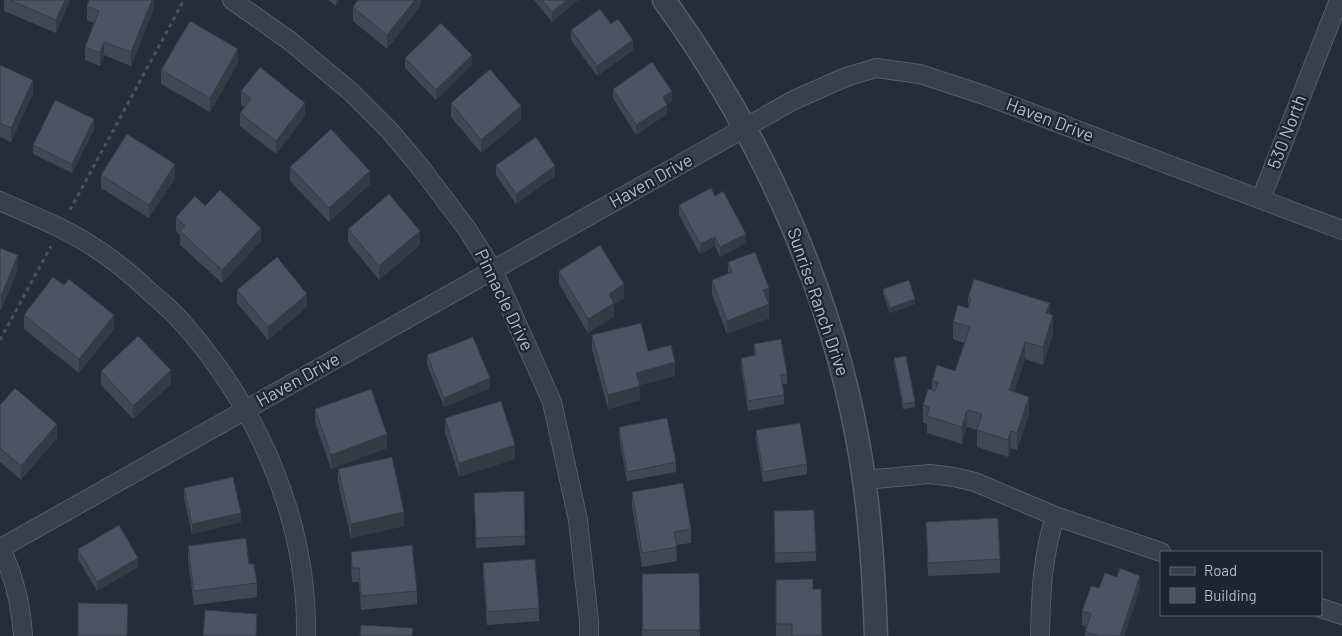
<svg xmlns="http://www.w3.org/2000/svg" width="1342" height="636" font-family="Barlow,sans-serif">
  <rect width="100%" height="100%" fill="#252d3a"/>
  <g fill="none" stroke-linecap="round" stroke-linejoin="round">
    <defs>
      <path id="minor" d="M232,0L290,41L351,92L390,131L421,168L467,229L493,270L552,402L578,520L589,621V636
        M1261,199L1339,0
        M0,201C31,215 63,227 92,246C113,259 131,274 149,291C160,301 172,310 182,322C258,408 308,520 306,636
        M864,480L930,474L954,477L975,482L1055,516L1161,552
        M0,547C14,575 21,605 23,636
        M1,548L794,100L846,77L876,68L920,74L984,95L1342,230
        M1321,608L1342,615
        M1040,636C1041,591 1042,559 1055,516"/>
      <path id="tertiary" d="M664,0C763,137 836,298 862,466C871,523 874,579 876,636"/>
    </defs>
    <use href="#minor" stroke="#575d69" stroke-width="20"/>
    <use href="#tertiary" stroke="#575d69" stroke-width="25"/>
    <path stroke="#455559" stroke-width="3" stroke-dasharray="4 4" stroke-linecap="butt" d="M70,210L184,0
      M0,340L51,246"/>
    <use href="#minor" stroke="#393f4b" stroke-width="18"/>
    <use href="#tertiary" stroke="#393f4b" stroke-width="22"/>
  </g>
  <path fill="#414855" d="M4,0H70L56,33L4,11Z
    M154,0V8L131,66L104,55L100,66L85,60V47L94,23L87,20V6Z
    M328,0H339L336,6Z
    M421,0V5L387,49L353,21V7Z
    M534,0H578L552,22Z
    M611,24L633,50L597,76L571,40V30Z
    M405,58L472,64L436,100L405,68Z
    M238,63L210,112L161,84V70Z
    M0,65L33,93L11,142L0,137Z
    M613,89L672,101L667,104V114L636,135L613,98Z
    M241,91L305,116L276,154L240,126V113L244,107L241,105Z
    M451,103L521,120L481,153L451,117Z
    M94,129L72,173L33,154V145Z
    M496,165L555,176L516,204L496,175Z
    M290,167L370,184L329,222L290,181Z
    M101,175L175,178L149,218L101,188Z
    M715,196L746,243L720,257L715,246L700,254L679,215V205Z
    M205,206L261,241L222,283L180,245V235L176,231V217Z
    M348,229L420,245L379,280L348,242Z
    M0,248L18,269L1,310L0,309Z
    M728,262L769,301L768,302L769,318L727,334L712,294V280L728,274Z
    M559,271L624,298L614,304V317L588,333L559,284Z
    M883,289L915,304L890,313L883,294Z
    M237,290L307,307L268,340L237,303Z
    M968,297L1050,314L1053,333L1043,365L1025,359L1014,392L1029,414L1017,450L1011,448L1008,457L977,447V430L967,427L962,444L927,433V424L923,423V405L932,390V381L955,371L964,343L953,339V322L968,308Z
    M24,315L114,329L79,373L24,329Z
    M592,335L675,376L639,385L640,400L608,409L592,349Z
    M754,344L787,374V384H783L784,395V404L748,411L741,367V358L754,355Z
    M427,355L490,388L444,407L427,365Z
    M894,358L915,402V407L903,409L894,363Z
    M101,371L171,384L133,419L101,385Z
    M0,405L57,438L21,480L0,462Z
    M315,409L387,448L331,469L315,422Z
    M445,418L515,459L459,477L445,432Z
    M619,427L676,462V472L627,481L619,437Z
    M756,430L807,464V474L763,482L756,440Z
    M338,469L404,526L351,538L338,483Z
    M184,488L241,522L192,534L184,498Z
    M632,492L691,529V543L676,545L677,561L642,567L632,506Z
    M474,493L525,536V545L476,548Z
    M774,511L816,552V561L775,563Z
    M926,522L1000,559V573L928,576Z
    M188,546L249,564L257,583V597L194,605L188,559Z
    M78,549L138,567L97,591L78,559Z
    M351,552L417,591V604L361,610L359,582H352L351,565Z
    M483,563L539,608V621L487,625L483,577Z
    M699,573L700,636H642V574Z
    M776,580L813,589L822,636H776Z
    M1099,588L1140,589L1124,636H1085V631L1087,627L1082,625V611Z"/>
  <path fill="#353b45" d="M65,0H70L56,33V20Z
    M152,0H154V8L131,66V52Z
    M336,0H339L336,6Z
    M415,0H421V5L387,49V35Z
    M567,0H578L552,22V12Z
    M633,40V50L597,76V66Z
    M104,42V55L100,66V53Z
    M238,49V63L210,112V98Z
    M472,55V64L436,100V90Z
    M33,80V93L11,142V128Z
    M672,91V101L663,107V97Z
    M305,103V116L276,154V141Z
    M667,105V114L636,135V125Z
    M521,106V120L481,153V140Z
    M94,119V129L72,173V164Z
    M175,164V178L149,218V205Z
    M555,166V176L516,204V194Z
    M370,171V184L329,222V208Z
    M261,228V241L222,283V270Z
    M420,231V245L379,280V266Z
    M746,234V243L720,257V247Z
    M715,237V246L700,254V244Z
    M18,255V269L1,310V296Z
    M624,284V298L614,304V317L588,333V319L609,294Z
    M769,288V301L763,303V290Z
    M307,294V307L268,340V327Z
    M915,299V304L890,313V308Z
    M1050,303V320L1046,313Z
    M769,304V318L727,334V321Z
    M114,315V329L79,373V359Z
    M1053,315V333L1043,365V347Z
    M1025,342V359L1009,408V390Z
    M675,362V376L636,386V373Z
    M171,370V384L133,419V406Z
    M490,378V388L444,407V398Z
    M640,386V400L608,409V395Z
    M1029,397V414L1017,450V433Z
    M967,410V427L962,444V427Z
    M57,424V438L21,480V466Z
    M1011,431V448L1008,457V440Z
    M387,434V448L331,469V455Z
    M515,445V459L459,477V463Z
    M404,512V526L351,538V524Z
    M241,513V522L192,534V524Z
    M138,558V567L97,591V582Z
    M1140,576V589L1124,636H1120Z"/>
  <path fill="#4c5463" stroke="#353b45" d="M10,0H65L56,20Z
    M89,0H152L131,52L104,42L100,53L85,47L99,11L87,6Z
    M358,0H415L387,35L353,7Z
    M542,0H567L552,12Z
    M600,9L611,24L618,19L633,40L597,66L571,30Z
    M190,21L238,49L210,98L161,70Z
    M441,23L472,55L436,90L405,58Z
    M652,62L672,91L663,97L667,105L636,125L613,89Z
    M0,65L33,80L11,128L0,123Z
    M260,67L305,103L276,141L240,113L251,99L241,91Z
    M490,69L521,106L481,140L451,103Z
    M55,100L94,119L72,164L33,145Z
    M331,129L370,171L329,208L290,167Z
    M127,134L175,164L149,205L101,175Z
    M536,137L555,166L516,194L496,165Z
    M711,188L715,196L723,191L746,234L720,247L715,237L700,244L679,205Z
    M220,190L261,228L222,270L180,231L185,226L176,217L195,196L205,206Z
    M389,194L420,231L379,266L348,229Z
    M600,245L624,284L609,294L614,303L588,319L559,271Z
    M0,248L18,255L1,296H0Z
    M755,252L769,288L763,290L769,304L727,321L712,280L732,272L728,262Z
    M277,257L307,294L268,327L237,290Z
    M53,277L64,285L69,279L114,315L79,359L24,315Z
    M974,279L1050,303L1046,313L1053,315L1043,347L1025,342L1009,390L1029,397L1017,433L1011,431L1008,440L977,430L982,414L967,410L962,427L927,416L929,407L923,405L928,389L935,391L938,382L932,381L937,365L955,371L970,327L953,322L958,305L968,308L971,298L968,297Z
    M909,280L915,299L890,308L883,289Z
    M641,323L648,351L671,345L675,362L636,373L640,386L608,395L592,335Z
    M138,336L171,370L133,406L101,371Z
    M473,337L490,378L444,398L427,355Z
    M781,339L787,374L781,375L784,395L748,401L741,358L756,355L754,344Z
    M906,356L915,402L903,404L894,358Z
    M15,388L57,424L21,466L0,448V405Z
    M371,389L387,434L331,455L315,409Z
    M501,401L515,445L459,463L445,418Z
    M667,418L676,462L627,472L619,427Z
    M800,423L807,464L763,472L756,430Z
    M392,457L404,512L351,524L338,469Z
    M233,477L241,513L192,524L184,488Z
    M683,483L691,529L674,532L677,547L642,553L632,492Z
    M524,491L525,536L476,538L474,493Z
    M814,510L816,552L775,553L774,511Z
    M998,518L1000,559L928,563L926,522Z
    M119,525L138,558L97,582L78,549Z
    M246,538L249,564H254L257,583L194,591L188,546Z
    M412,545L417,591L361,596L359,568H352L351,552Z
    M535,559L539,608L487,612L483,563Z
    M1120,568L1140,576L1120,636H1099L1085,631L1091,614L1082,611L1091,586L1099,588L1105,573L1117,577Z
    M699,573L700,630H643L642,574Z
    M813,579V589H821L822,636H792V624H776V580Z
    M78,603L128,604L127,636H78Z
    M205,610L257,614L256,636H203Z
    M361,625L413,628L412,636H360Z"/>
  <g text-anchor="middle" stroke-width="4.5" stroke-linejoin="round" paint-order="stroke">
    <g font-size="18" fill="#b4bac6" stroke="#1e2430">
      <text transform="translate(1050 120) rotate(21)" y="6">Haven Drive</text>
      <text transform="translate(1287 132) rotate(-69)" y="6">530 North</text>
      <text transform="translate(651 181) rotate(-29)" y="6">Haven Drive</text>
      <text transform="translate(504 300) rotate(64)" y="6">Pinnacle Drive</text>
      <text transform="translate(818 302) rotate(71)" y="6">Sunrise Ranch Drive</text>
      <text transform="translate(298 380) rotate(-29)" y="6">Haven Drive</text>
    </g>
  </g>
  <rect x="1160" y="551" width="162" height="65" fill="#1e2430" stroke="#5a606c"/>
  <rect x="1170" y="567" width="25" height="8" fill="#393f4b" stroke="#5a606c"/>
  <text x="1204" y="576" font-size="15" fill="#b4bac6">Road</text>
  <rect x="1170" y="588" width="25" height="15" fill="#4c5463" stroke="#5a606c"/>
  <text x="1204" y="601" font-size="15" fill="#b4bac6">Building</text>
</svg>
